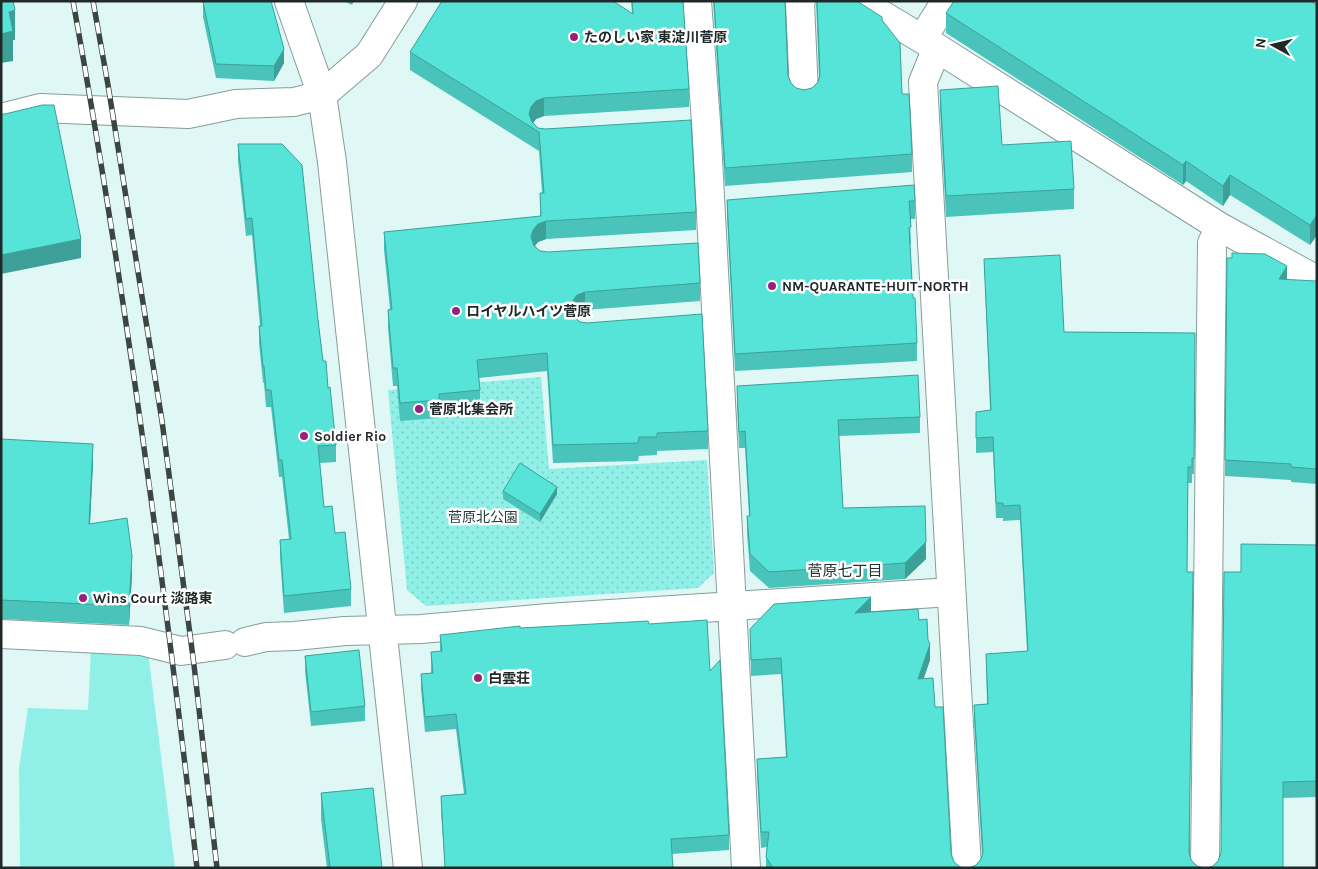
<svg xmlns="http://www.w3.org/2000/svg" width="1318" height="869" font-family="Karla,'Noto Sans JP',sans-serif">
  <defs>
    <pattern id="park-dots" width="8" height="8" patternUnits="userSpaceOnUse" patternTransform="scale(1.25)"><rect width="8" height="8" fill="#90efe6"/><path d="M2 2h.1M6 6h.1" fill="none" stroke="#7ccdc5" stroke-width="1.8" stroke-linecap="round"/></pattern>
  </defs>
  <rect width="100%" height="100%" fill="#dff8f5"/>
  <path fill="#90efe6" d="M91,649L148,652L175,868H20L19,768L28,708L88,710Z"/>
  <path fill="url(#park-dots)" d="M541,377L549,469L707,460L714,573L698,588L426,606L407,590L388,390Z"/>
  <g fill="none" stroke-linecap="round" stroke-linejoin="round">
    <defs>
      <path id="minor" d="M289,1L322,95L332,162L408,868
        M697,1L706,122L746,868
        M801,1L800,3L804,93
        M859,1L937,48L1220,227L1317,280
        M922,39L946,1
        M937,48L923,82L967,868
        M1,118L40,108L188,114L236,104L294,102L322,95L369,55L403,1
        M1,634L141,641L181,651L225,645
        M245,642L266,637L295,636L345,631L421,629L548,618L951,592
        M1205,868L1212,243L1220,227"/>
    </defs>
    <use href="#minor" stroke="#869d9a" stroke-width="30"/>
    <use href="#minor" stroke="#fff" stroke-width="28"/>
    <defs>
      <path id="rail" d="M73,1C125,288 164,578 197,868
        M93,1L108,85L162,421L194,665L217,868"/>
    </defs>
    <use href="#rail" stroke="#3a4644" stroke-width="5.5"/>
    <use href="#rail" stroke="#fff" stroke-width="4" stroke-dasharray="11" stroke-linecap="butt"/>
  </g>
  <path fill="#4ac4bb" d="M344,1H354L352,5Z
    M631,1H683L689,89V107L544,116L536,119L533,123L538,128L696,212V230L546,239L538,242L535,246L540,251L700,283V301L585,310L577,314L574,317L708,431V449L657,451V455L639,456L638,461L553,463L547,371L479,378L480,390V408L439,412V418L400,421L397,386H393L388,328V310L390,309L384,250V232L540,217V193H542L539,151L410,70V52L632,13Z
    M713,1H785L788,76L791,83L796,88L804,90L812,88L818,82L819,77L816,1H857L882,20L902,94L912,154V172L725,186Z
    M203,2L284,63L274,81L216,78L203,17Z
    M1317,5V235L1310,245L1230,195L1223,206L1186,181L1183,185L946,33V13Z
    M940,90L1002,145L1074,189V209L946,217L940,110Z
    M238,144L318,320L323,361L328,388L336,445V462L320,463L324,507L335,533L351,589V606L284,613L280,557V540L289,539L282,477H279L271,407H266L264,383H263L259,343V326H260L252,235L246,236L238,161Z
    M727,200L915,201V219H910L911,244H910L913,298L917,343V361L735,371L727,217Z
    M1227,258L1287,280L1317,282V484L1291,482V480L1225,476Z
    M984,259L1064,332L1195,333L1194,474H1192V483H1188L1187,572L1190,853L1191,860L1197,866L976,865L981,859L982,855L974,720V705L987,704L986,654L1027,651L1020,520L1003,521V518H996L993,452L976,453V412L990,410Z
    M737,386L920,417V433L839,436L843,508L926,559L905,579L769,588L750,571L747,533V516H749L745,448H739L737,403Z
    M1,439L93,463L90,524L132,575L129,625L1,619Z
    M503,491L557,494L540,522L503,499Z
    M1317,545V797L1283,798L1213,866L1218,861L1221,853L1241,572Z
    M871,612L919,620L928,640L930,660L924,678L935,707L951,854L954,862L960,867L966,868H766V857L767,847L761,848L757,775V759L786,757L781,674L751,676L750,629Z
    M649,624L710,671L729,835V850L672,854L673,868H445L441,811V796L464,794L456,729L425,732L421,689V674L431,673V652H440V635L520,628Z
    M305,656L365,706V721L311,726L305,671Z
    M321,793L382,868H327L321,819Z"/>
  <path fill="#3ca098" d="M15,10V40H13V61L1,63V34L9,12Z
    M284,49V63L274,81V66Z
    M544,98V116L536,119L531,126L529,114L531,107L536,101Z
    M1186,161V181L1183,185V165Z
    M1230,175V195L1223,206V186Z
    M1317,215V235L1310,245V225Z
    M546,221V239L538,242L533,248L531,237L533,230L538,224Z
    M81,239V258L1,274V255Z
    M1287,266V282L1279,279Z
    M585,292V310L577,314L572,320L570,309L572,302L577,295Z
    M93,444V463L89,543V524Z
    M557,487V494L540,522V514Z
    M926,542V559L905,579V563Z
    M132,556V575L129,625V606Z
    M871,597V613H855Z
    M1,600H2L1,619Z
    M930,644V660L918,694V679Z"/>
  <path fill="#56e4d9" stroke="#3ca098" d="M1,1H13L15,10L9,12L13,31L1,34Z
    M207,1H271L284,49L274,66L216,64L203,2Z
    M442,1H613L633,14L632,1H683L689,89L544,98L536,101L531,107L529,114L532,122L538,128L545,129L691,120L696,212L546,221L538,224L533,230L531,237L534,246L540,251L548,252L698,243L700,283L585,292L577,295L572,302L570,309L574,317L580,322L587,323L702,314L708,431L657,433V437H639L638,443L553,445L547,353L477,360L480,390L439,394V400L400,403L397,368H393L388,310L392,309L384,232L541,216L540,193H544L539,132L410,52Z
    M714,1H785L788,76L791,83L796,88L804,90L812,88L818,82L820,75L817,1H857L882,17V20L900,43L902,94H909L912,154L725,168Z
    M954,1H1310L1317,5V215L1310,225L1230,175L1223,186L1186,161L1183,165L946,13Z
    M998,86L1002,145L1071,141L1074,189L946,196L940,90Z
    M42,105H54L81,239L1,255V114H5Z
    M238,144H282L302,165L318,320L323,361H326L328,388L330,387L336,445L318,446L324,507L332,506L335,533L345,532L351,589L284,596L280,540L291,539L282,460H279L271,390H266L264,366H263L259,326H262L252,218L246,219Z
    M914,185L915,201H909L911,227H909L913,298H915L917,343L735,354L727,200Z
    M1232,253L1265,254L1287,266L1279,279L1316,281L1317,282V469L1291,467V464L1225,460L1227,258H1232Z
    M1060,255L1064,332L1195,333L1194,459L1192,458V467H1188L1187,572H1193L1189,852L1191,860L1197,866L1204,868H969L976,865L981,859L983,852L974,705L988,704L986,654L1028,651L1020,505L1003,506V503H996L993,437L976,438V412L991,410L984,259Z
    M918,375L920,417L838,420L843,508L925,506L926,542L905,563L769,572L750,554L747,516H750L745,431L739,432L737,386Z
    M1,439L93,444L89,524L127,518L132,556L129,606L1,600Z
    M520,463L557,487L540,514L503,491Z
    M1241,544L1317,545V781L1283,782V868H1207L1213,866L1218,861L1221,853L1224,572H1241Z
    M871,597L855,613L918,609L919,620L927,619L928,640L930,644L918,679L933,678L935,707H943L951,854L954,862L960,867L966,868H773L766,857L769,832H761L757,759L787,757L781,658L751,660L750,629L774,604Z
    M707,620L710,671L720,660L729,835L671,839L673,868H445L441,796L466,794L456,714L425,717L421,674L433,673L431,652L442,651L440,635L520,626V628L648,621L649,624Z
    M359,650L365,706L311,712L305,656Z
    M373,788L382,868H327L330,867L321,793Z"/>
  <g fill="#96227f" stroke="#fff" stroke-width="2">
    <circle cx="574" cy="37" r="5"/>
    <circle cx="772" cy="286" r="5"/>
    <circle cx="456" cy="311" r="5"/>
    <circle cx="419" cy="409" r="5"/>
    <circle cx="304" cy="436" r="5"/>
    <circle cx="83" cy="598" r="5"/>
    <circle cx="478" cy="678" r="5"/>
  </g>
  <g text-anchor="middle" stroke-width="5" stroke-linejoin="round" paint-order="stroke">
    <g font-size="14" font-weight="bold" fill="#202928" stroke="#fff" text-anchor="start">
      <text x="584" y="42">たのしい家 東淀川菅原</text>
      <text x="782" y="291">NM-QUARANTE-HUIT-NORTH</text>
      <text x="466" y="316">ロイヤルハイツ菅原</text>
      <text x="429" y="414">菅原北集会所</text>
      <text x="314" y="441">Soldier Rio</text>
      <text x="93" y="603">Wins Court 淡路東</text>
      <text x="488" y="683">白雲荘</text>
    </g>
    <g font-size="14" fill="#253d3b" stroke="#fff">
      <text x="483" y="522">菅原北公園</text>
    </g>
    <g font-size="15" fill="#203432" stroke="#fff">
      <text x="845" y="576">菅原七丁目</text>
    </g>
  </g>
  <rect width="1318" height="869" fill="none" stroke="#202928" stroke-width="5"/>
  <g transform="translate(1273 45) rotate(278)" stroke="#ffffff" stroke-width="4" paint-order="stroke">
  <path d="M0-4L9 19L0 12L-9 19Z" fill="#202928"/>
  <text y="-8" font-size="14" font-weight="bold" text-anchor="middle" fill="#202928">N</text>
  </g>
</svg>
